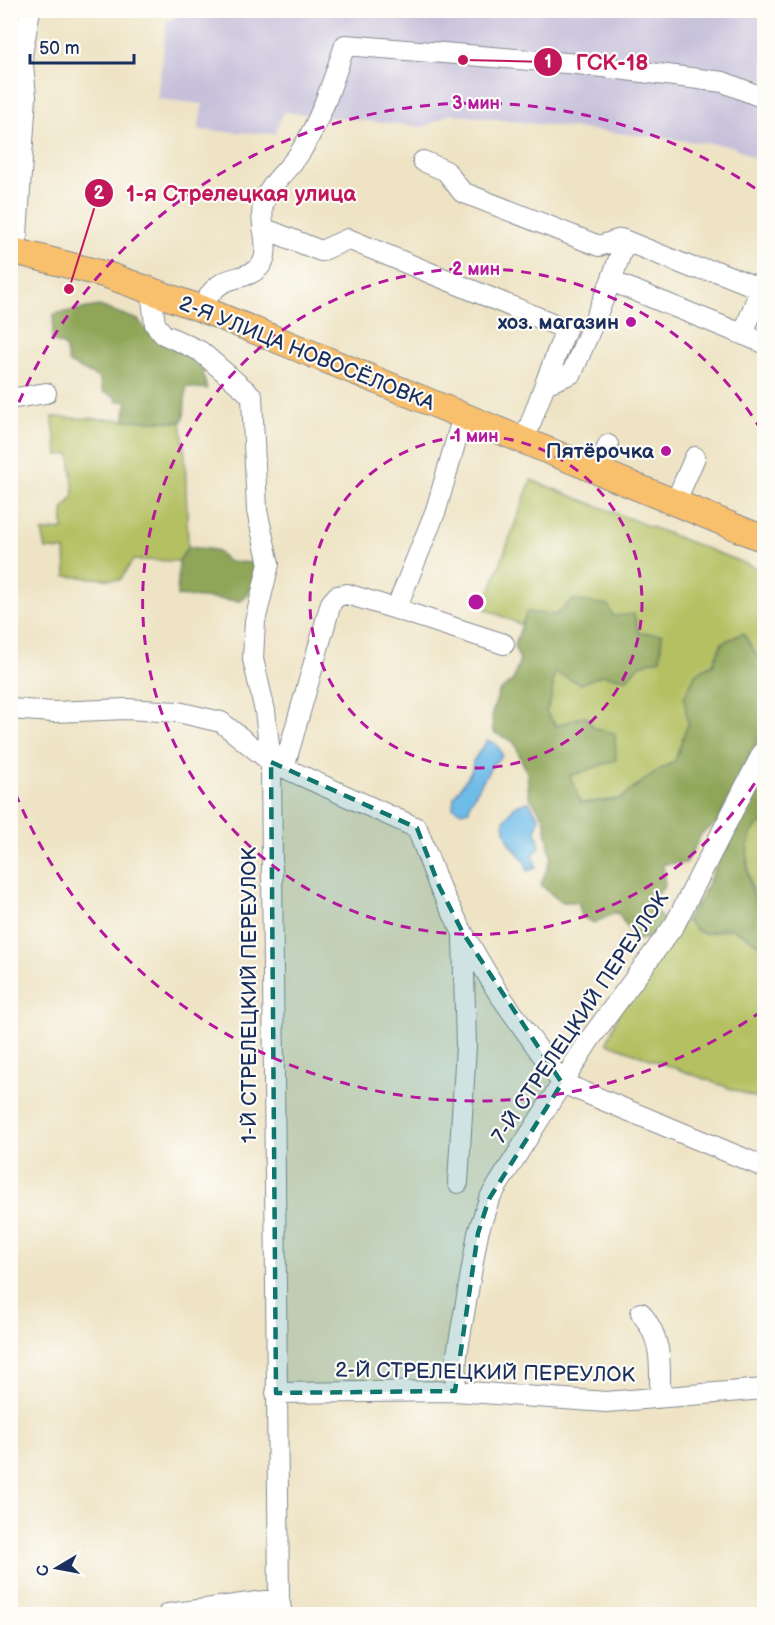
<svg xmlns="http://www.w3.org/2000/svg" width="775" height="1625" font-family="'Balsamiq Sans',sans-serif">
  <rect width="100%" height="100%" fill="#fdfcf7"/>
  <filter id="ink" filterUnits="userSpaceOnUse"><feTurbulence type="fractalNoise" baseFrequency=".0167" numOctaves="2"/><feDisplacementMap in="SourceGraphic" scale="12" xChannelSelector="R" yChannelSelector="G"/><feConvolveMatrix kernelMatrix="1 2 1 2 8 2 1 2 1" color-interpolation-filters="sRGB"/></filter>
  <filter id="wash" filterUnits="userSpaceOnUse"><feTurbulence type="fractalNoise" baseFrequency=".008" numOctaves="4" result="noise"/><feDisplacementMap in="SourceGraphic" scale="24" xChannelSelector="R" yChannelSelector="G"/><feGaussianBlur stdDeviation="1.35" result="paint"/><feColorMatrix in="noise" values="0 0 0 0 0 0 0 0 0 0 0 0 0 0 0 0 0 1.4 0 .05"/><feComposite in="paint" operator="in"/></filter>
  <g filter="url(#wash)">
    <rect width="100%" height="100%" fill="#eee3c4"/>
    <path fill="#c6c0da" d="M737,10L764,18V164L732,146L450,114L424,127L283,112L275,134L198,130L203,104L157,99L167,21L189,11Z"/>
    <path fill="#b4c062" stroke="#687860" stroke-width="1.5" d="M52,417L181,422L185,455L188,547L179,561L133,560L120,580L66,576L65,550L46,549L42,532L63,529V510L74,495L70,454L58,455Z
      M531,480L764,571V667L743,633L722,643L713,664L696,673L684,698L688,723L675,761L654,773L620,799L581,803L570,776L615,760L585,716L556,726L546,713L552,696L554,672L581,684L602,675L627,679L639,665L660,659C630,623 615,617 573,600L556,615L528,612L521,625L484,608Z
      M764,822V911L757,906C750,887 737,830 764,822Z
      M686,919L704,934L733,929L764,946V1101L607,1043L622,1004Z"/>
    <path fill="#8fa658" stroke="#556a5b" stroke-width="1.5" d="M99,306L138,320L150,335L208,364L203,375L207,389L186,387L184,417L181,422L125,420L126,401H117L114,396L103,392L99,378L69,363L65,346L52,341L54,314Z
      M188,547L215,550L229,562L260,563L257,584L241,601L177,596L179,561Z
      M573,600L608,605L613,616L634,614L639,633L662,634L660,659L639,665L627,679L602,675L581,684L554,672L552,696L546,712L556,726L585,716L594,728L615,733L616,760L570,776L581,803L620,799L654,773L675,761L688,723L684,698L696,673L713,664L722,643L743,633L764,667V728L717,823L702,833L686,863L663,864L665,886L649,903L666,923L653,938L636,940L617,912L594,923L582,917L578,902H561L541,885L551,858L544,817L529,796L527,773L514,742L493,732L492,713L499,692L513,680L520,660L514,646L527,612L556,615Z
      M764,760V822C738,830 745,897 764,911V946C754,942 746,934 735,930C714,922 706,948 686,919L702,896Z"/>
    <path fill="#6ebce8" stroke="#4476a3" stroke-width="1.5" d="M487,741C496,742 500,747 502,756L492,765L470,803L469,810L461,812L453,807L454,797L472,770L473,761Z
      M529,802L539,818L536,830L540,847L533,855L536,867L528,871C522,848 506,852 504,821L515,806Z"/>
  </g>
  <g filter="url(#ink)">
    <g fill="none" stroke-linecap="round" stroke-linejoin="round">
      <defs>
        <path id="minor" d="M423,161L446,171L462,192L599,246L621,239L693,268L716,271L761,289
          M263,228L321,251L348,239L566,329L545,384
          M16,251L26,96L22,55L30,10
          M611,281L625,241
          M151,290L155,324L163,334L200,351L252,396L257,511L269,564L255,621L253,659L265,711L271,762L279,1599L282,1614
          M202,309C218,268 246,285 261,265C273,249 257,220 264,202C271,181 290,169 301,151C321,119 333,81 345,45L578,64L723,82L764,98
          M743,335L764,279
          M10,399L46,393
          M463,416L436,510L396,609L504,644
          M524,441L545,384L572,373L611,281L764,343
          M598,471L608,445
          M675,503L695,457
          M10,709L54,712L126,709L178,712L221,722L271,762L417,828L439,886L463,933L497,991L562,1083L764,1167
          M284,768L331,603L337,596L347,594L396,609
          M458,1183L466,1046L463,937
          M641,1313C663,1341 660,1363 660,1398
          M455,1391L457,1354L478,1233L489,1199L590,1039L675,924L764,750
          M276,1393L455,1391L606,1402L764,1389
          M168,1614L279,1599"/>
        <path id="major" d="M10,250L107,275L202,309L764,539"/>
      </defs>
      <use href="#minor" stroke="#848991" stroke-width="22"/>
      <use href="#major" stroke="#848991" stroke-width="28"/>
      <use href="#minor" stroke="#fff" stroke-width="20"/>
      <use href="#major" stroke="#f8bf6c" stroke-width="26"/>
    </g>
  </g>
  <path fill="#0f766e" fill-opacity="0.2" stroke="#0f766e" stroke-width="4.5" stroke-dasharray="12 8" stroke-linejoin="round" d="M271,762L417,828L439,886L463,933L562,1083L489,1199L478,1233L455,1391L276,1393Z"/>
  <g fill="none" stroke="#b5179e" stroke-width="3" stroke-dasharray="10 8">
    <circle cx="476" cy="602" r="166"/>
    <path d="M764 768A333 333 0 1 1 764 435"/>
    <path d="M762 1011A499 499 0 0 1 12 785M12 419A499 499 0 0 1 762 193"/>
  </g>
  <g fill="#b5179e" stroke="#fdfcf7" stroke-width="2">
    <circle cx="631" cy="322" r="6"/>
    <circle cx="666" cy="451" r="6"/>
  </g>
  <g text-anchor="middle" stroke-width="4.5" stroke-linejoin="round" paint-order="stroke">
    <g font-size="21" font-weight="bold" fill="#1b2f5e" stroke="#fdfcf7" text-anchor="end">
      <text x="619" y="329">хоз. магазин</text>
      <text x="654" y="458">Пятёрочка</text>
    </g>
    <g font-size="21" fill="#1b2f5e" stroke="#fdfcf7">
      <text transform="translate(307 353) rotate(22)" y="7">2-Я УЛИЦА НОВОСЁЛОВКА</text>
      <text transform="translate(249 995) rotate(-90)" y="7">1-Й СТРЕЛЕЦКИЙ ПЕРЕУЛОК</text>
      <text transform="translate(580 1017) rotate(-56)" y="7">7-Й СТРЕЛЕЦКИЙ ПЕРЕУЛОК</text>
      <text transform="translate(485 1372) rotate(1)" y="7">2-Й СТРЕЛЕЦКИЙ ПЕРЕУЛОК</text>
    </g>
  </g>
  <circle cx="476" cy="602" r="9" fill="#b5179e" stroke="#fdfcf7" stroke-width="3"/>
  <g font-size="18" text-anchor="middle" font-weight="bold" fill="#b5179e" stroke="#fdfcf7" stroke-width="4.5" stroke-linejoin="round" paint-order="stroke">
    <text x="476" y="109">3 мин</text>
    <text x="476" y="275">2 мин</text>
    <text x="476" y="442">1 мин</text>
  </g>
  <path fill="none" stroke="#c2185b" stroke-width="2" d="M463 60L548 62M69 289L99 193"/>
  <g fill="#c2185b" stroke="#fdfcf7" stroke-width="2">
    <circle cx="463" cy="60" r="6"/>
    <circle cx="69" cy="289" r="6"/>
    <circle cx="548" cy="62" r="15"/>
    <circle cx="99" cy="193" r="15"/>
  </g>
  <g font-size="18" text-anchor="middle" font-weight="bold" fill="#fff">
    <text x="548" y="68">1</text>
    <text x="99" y="199">2</text>
  </g>
  <g font-size="22" text-anchor="middle" font-weight="bold" fill="#c2185b" stroke="#fdfcf7" stroke-width="4.5" stroke-linejoin="round" paint-order="stroke">
    <text x="612" y="70">ГСК-18</text>
    <text x="241" y="201">1-я Стрелецкая улица</text>
  </g>
  <rect width="775" height="1625" fill="none" stroke="#fdfcf7" stroke-width="36"/>
  <g transform="translate(57 1568) rotate(260)" stroke="#fdfcf7" stroke-width="4.5" paint-order="stroke">
  <path d="M0-4.5L10 22L0 15L-10 22Z" fill="#1b2f5e"/>
  <text y="-9" font-size="16" font-weight="bold" text-anchor="middle" fill="#1b2f5e">С</text>
  </g>
  <path d="M30 54v9h104v-9" fill="none" stroke="#1b2f5e" stroke-width="3"/>
  <text x="39" y="54" font-size="18" fill="#1b2f5e" stroke="#fdfcf7" stroke-width="4.5" paint-order="stroke">50 m</text>
</svg>
